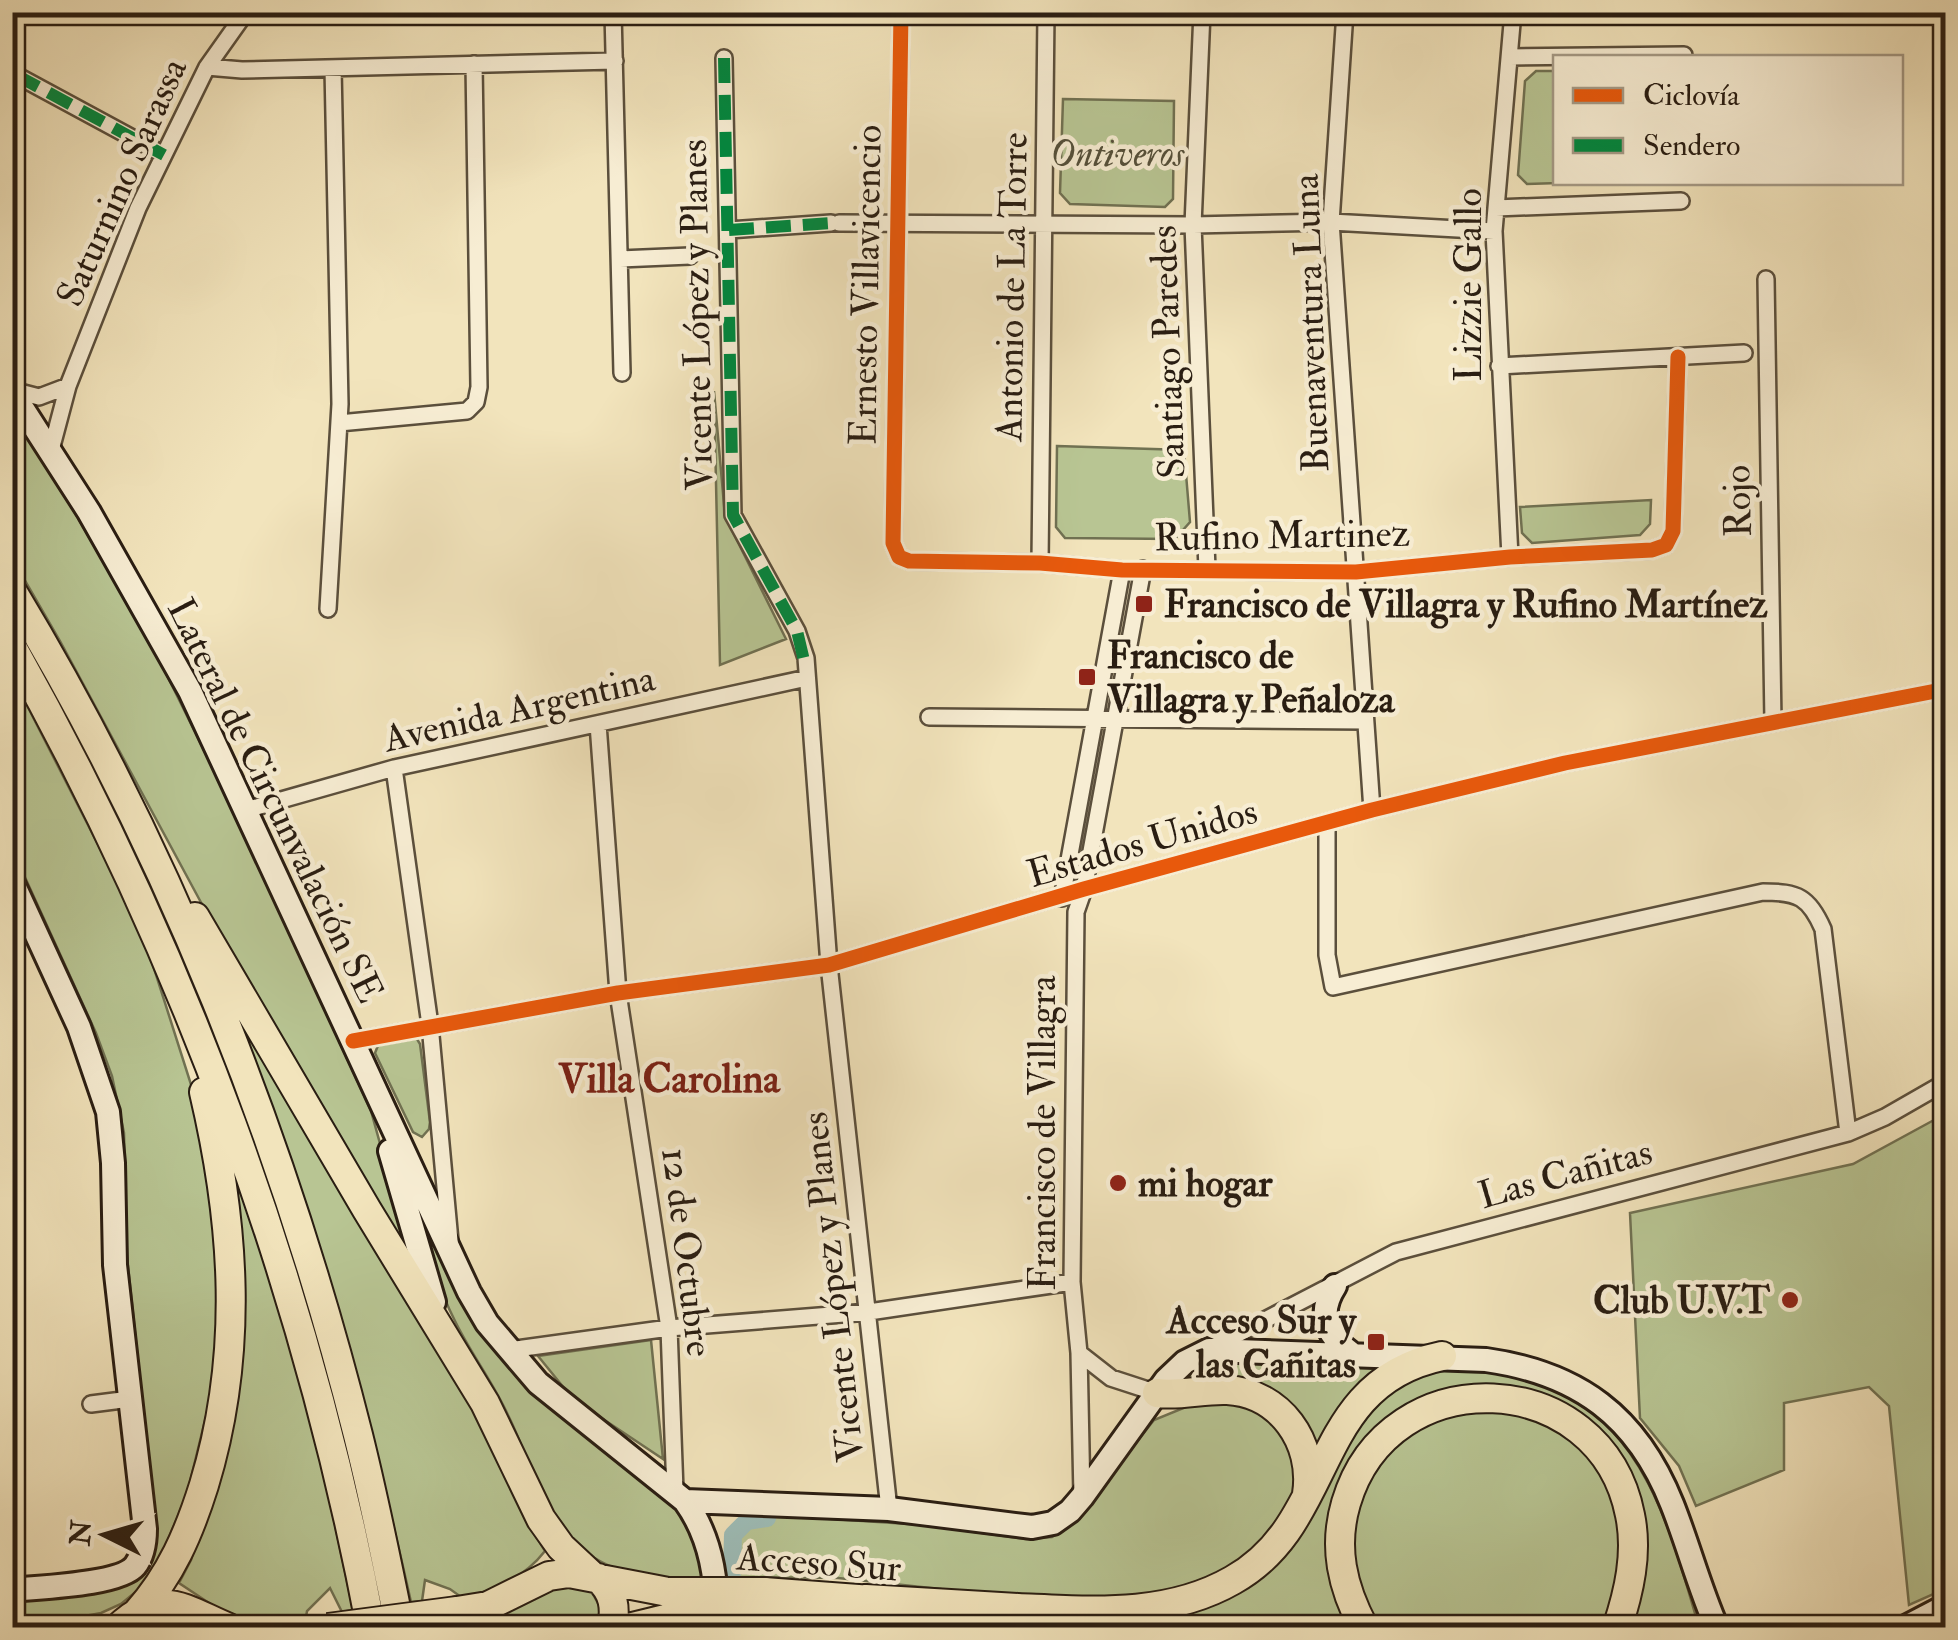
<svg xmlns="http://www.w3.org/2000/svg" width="1958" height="1640" font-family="'IM FELL Double Pica',serif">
  <rect width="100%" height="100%" fill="#f2e4bc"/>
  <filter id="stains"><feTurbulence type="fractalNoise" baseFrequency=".002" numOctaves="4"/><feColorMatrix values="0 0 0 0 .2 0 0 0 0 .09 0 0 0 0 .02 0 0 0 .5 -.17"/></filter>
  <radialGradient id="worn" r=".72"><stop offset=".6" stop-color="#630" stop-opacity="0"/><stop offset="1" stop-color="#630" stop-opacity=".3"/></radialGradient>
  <path fill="#b8c593" stroke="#707152" stroke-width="2.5" d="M1536,71H1555L1556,182L1559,183L1527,184L1518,175L1525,81Z
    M1063,99L1174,101L1173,199L1165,207L1070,204L1060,193Z
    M714,391L725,516L786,639L720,665Z
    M12,413L65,496L151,643L235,813L371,1111L413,1263L211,921L60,641L13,560Z
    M1057,446L1184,450L1190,522L1175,539L1065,538L1056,527Z
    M1651,500L1650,524L1640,535L1532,543L1522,533L1520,507Z
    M12,676L112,872L151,959L195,1097L220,1232L218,1367L187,1494L157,1566L138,1590L121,1604L101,1613L74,1618L13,1621V1597L130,1581L155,1523L127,1256L124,1133L112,1076L96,1033L13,851Z
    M231,999L476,1413L525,1518L545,1551C525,1577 494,1592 461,1597L450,1589L425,1580L422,1601L411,1602C365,1396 310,1195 231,999Z
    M405,1036L417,1039L420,1044L430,1122L429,1129L422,1137L413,1132L375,1053L379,1043Z
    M1945,1114V1589L1909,1605L1889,1406L1869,1387L1784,1403V1470L1696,1506L1679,1466L1640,1418L1630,1213L1853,1164Z
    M235,1179C292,1316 323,1466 353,1610L342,1612L330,1588L307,1611L306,1617L267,1619L235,1615L215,1607L179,1583L191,1560L222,1457Z
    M414,1197L478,1324L667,1495L691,1525L705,1578C662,1581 617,1578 582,1549C542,1516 530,1459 508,1415C493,1382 471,1354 455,1321C435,1282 425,1240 414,1197Z
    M651,1340L663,1459L573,1399L538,1356Z
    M1243,1362L1380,1367L1381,1369L1318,1462L1290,1411L1178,1388C1189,1362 1218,1363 1243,1362Z
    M1460,1367C1492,1373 1528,1375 1558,1390C1648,1434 1673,1539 1699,1627H1623L1635,1585L1594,1435L1457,1394L1347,1482L1358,1627L1091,1626L1092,1619L1238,1586L1351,1422L1419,1368Z
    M1223,1400L1260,1409L1291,1440L1300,1494L1243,1565L1144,1600L1005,1596L838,1578L732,1577L737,1533L748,1522L769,1521L770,1515L924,1525L1026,1539L1052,1537L1073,1522L1154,1420L1198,1402Z
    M1526,1411L1589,1449L1625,1523L1610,1627L1376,1628L1350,1561L1357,1496L1387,1447L1438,1414Z
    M547,1586L589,1587L600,1607L598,1627L459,1628L458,1624Z"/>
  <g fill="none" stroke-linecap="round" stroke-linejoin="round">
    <path stroke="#9dbdb8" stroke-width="18" d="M731,1602L733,1535L747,1521L767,1518"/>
    <defs>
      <path id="street" d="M613,12L622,373
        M901,12L893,543L899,557L909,561L1040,563L1122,570L1356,572L1510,557L1652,550L1666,545L1673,531L1678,357
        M1202,12L1193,225L1207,569
        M1345,12L1331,222L1372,810
        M1510,57L1684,55
        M724,58L733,515L797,631L806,658L829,965L889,1509
        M207,67L242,70L615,61
        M16,75L164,155
        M1496,208L1681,201
        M839,223L1193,225L1331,222L1494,231
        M729,230L831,223
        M620,259L690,256
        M1766,279L1773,722
        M1499,366L1744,353
        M12,390L39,397L68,386
        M339,423L467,411L476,402L479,387L474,64
        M51,450L68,386L138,208L207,67L246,12
        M1510,557L1494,231L1513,12
        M1040,563L1046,12
        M328,609L340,404L333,68
        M929,717L1365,721
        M598,724L618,993L669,1328L675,1491
        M394,768L430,1025L450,1241
        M246,810L394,768L807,678
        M1327,825V955L1333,987L1763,892C1798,892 1809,897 1823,929L1848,1133
        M1062,898L1122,570
        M353,1041L618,993L829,965L1084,889L1372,810L1565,763L1946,689
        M1211,1348L1396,1252L1848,1133L1885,1117L1946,1082
        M509,1350L669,1328L869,1312L1072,1282
        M1079,1353L1111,1378L1157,1393
        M91,1404L130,1399
        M1082,1497L1079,1353L1072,1282L1076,912L1084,889L1143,569"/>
      <path id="secondary" d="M12,392L89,512L190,691L469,1292L487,1323L538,1383L685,1501C708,1533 716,1570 716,1609
        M12,881L79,1027L108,1112L113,1163L115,1265L145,1529C145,1542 143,1556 135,1566C119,1585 38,1587 12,1590
        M390,1151L434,1302
        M1335,1286C1317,1314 1326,1335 1352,1354
        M685,1501L889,1509L1032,1527L1053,1523L1070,1511L1082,1497L1166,1380L1185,1362L1209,1350L1486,1360C1578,1373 1637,1416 1672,1504C1688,1544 1699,1587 1717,1628
        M1904,1628L1946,1606"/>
      <path id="highway" d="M12,591C169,851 284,1141 358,1435C374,1499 387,1563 400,1628
        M12,647C183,952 306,1284 371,1628
        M195,917L367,1210L485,1403L541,1519L561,1547L590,1574
        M1157,1393C1181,1396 1203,1389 1227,1390C1280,1393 1315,1442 1307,1494
        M598,1578C614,1592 616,1608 612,1628
        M764,1592L885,1601
        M866,1599C917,1602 967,1605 1018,1608C1091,1611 1167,1618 1233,1580C1337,1522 1309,1384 1442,1356
        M457,1611L488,1606L549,1576L569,1573L668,1592
        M137,1613C171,1575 189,1533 204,1485C244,1354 235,1224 204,1092
        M765,1616H825L933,1628
        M118,1628C162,1586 185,1610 229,1628
        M628,1628L669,1618
        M1364,1628C1342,1587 1333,1547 1346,1503C1389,1357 1601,1366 1630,1515C1638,1553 1629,1592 1617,1628"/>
    </defs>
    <use href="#street" stroke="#5b4f3c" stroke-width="20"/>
    <use href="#secondary" stroke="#291d12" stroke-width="28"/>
    <use href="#highway" stroke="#291d12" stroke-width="32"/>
    <use href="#street" stroke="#f7edd3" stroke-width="15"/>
    <use href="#secondary" stroke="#f7edd3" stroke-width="22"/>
    <use href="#highway" stroke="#f2e4bc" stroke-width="28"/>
    <defs>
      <path id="highway-bridge" d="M668,1592H764
        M669,1618L765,1616
        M328,1628L457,1611"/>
    </defs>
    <use href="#highway-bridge" stroke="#291d12" stroke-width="32" stroke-linecap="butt"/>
    <use href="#highway-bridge" stroke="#f2e4bc" stroke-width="28"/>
    <path stroke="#00873e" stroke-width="12" stroke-dasharray="25 12" stroke-linecap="butt" d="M724,58L733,515L797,631L806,669
      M16,75L164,155
      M729,230L831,223"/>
    <defs>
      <path id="cycleway" d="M901,12L893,543L899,557L909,561L1040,563L1122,570L1356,572L1510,557L1652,550L1666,545L1673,531L1678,357
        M353,1041L618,993L829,965L1084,889L1372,810L1565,763L1946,689"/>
    </defs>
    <use href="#cycleway" stroke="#f7edd3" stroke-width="21"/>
    <use href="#cycleway" stroke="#e8590c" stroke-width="15"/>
  </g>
  <g fill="#8f2418" stroke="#f7edd3" stroke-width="4">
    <rect x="1134" y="594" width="20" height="20" rx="5"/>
    <rect x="1077" y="667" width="20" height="20" rx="5"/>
    <circle cx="1118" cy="1183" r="10"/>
    <circle cx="1790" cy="1300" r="10"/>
    <rect x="1366" y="1332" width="20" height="20" rx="5"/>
  </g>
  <g text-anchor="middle" stroke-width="9" stroke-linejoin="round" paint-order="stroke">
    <g font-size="38" font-style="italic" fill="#544f39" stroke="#f7edd3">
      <text x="1117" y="166">Ontiveros</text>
    </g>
    <g font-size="38" fill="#291d12" stroke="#f7edd3">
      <text transform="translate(121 182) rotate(-66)" y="13">Saturnino Sarassa</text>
      <text transform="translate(865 285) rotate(-89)" y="13">Ernesto Villavicencio</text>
      <text transform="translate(1468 285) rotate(-90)" y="13">Lizzie Gallo</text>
      <text transform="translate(1011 287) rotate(-89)" y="13">Antonio de La Torre</text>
      <text transform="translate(696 315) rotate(-91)" y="13">Vicente López y Planes</text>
      <text transform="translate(1310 323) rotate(-92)" y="13">Buenaventura Luna</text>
      <text transform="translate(1167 352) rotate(-92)" y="13">Santiago Paredes</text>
      <text transform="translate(1737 501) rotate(-91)" y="13">Rojo</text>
      <text transform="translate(1282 535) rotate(-1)" y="13">Rufino Martinez</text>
      <text transform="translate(519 708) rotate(-13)" y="13">Avenida Argentina</text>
      <text transform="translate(276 800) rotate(64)" y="13">Lateral de Circunvalación SE</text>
      <text transform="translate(1142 842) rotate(-16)" y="13">Estados Unidos</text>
      <text transform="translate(1042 1133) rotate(-90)" y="13">Francisco de Villagra</text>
      <text transform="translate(1565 1173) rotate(-15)" y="13">Las Cañitas</text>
      <text transform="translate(688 1252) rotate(83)" y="13">12 de Octubre</text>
      <text transform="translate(832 1287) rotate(-96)" y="13">Vicente López y Planes</text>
      <text transform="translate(819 1562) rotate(4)" y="13">Acceso Sur</text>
    </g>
    <g font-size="38" font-weight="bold" fill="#291d12" stroke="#f7edd3" text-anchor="start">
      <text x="1164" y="617">Francisco de Villagra y Rufino Martínez</text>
      <text x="1107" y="668">Francisco de<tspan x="1107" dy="44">Villagra y Peñaloza</tspan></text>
      <text x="1138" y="1196">mi hogar</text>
      <text x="1770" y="1313" text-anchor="end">Club U.V.T</text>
      <text x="1356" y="1333" text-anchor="end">Acceso Sur y<tspan x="1356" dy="44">las Cañitas</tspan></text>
    </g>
    <g font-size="40" font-weight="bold" fill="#7a1f14" stroke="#f7edd3">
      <text x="669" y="1092">Villa Carolina</text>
    </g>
  </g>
  <rect width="1958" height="1640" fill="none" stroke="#f2e4bc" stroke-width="50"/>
  <rect x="15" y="15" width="1928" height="1610" fill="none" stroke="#291d12" stroke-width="5"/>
  <rect x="25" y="25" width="1908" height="1590" fill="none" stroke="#291d12" stroke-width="2.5"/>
  <rect x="1553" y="55" width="350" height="130" fill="#f7edd3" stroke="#a59a86" stroke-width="2.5"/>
  <rect x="1573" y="88" width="50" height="15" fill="#e8590c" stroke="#a59a86" stroke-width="2.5"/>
  <text x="1643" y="105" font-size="30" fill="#291d12">Ciclovía</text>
  <rect x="1573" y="138" width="50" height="15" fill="#00873e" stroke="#a59a86" stroke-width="2.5"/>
  <text x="1643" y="155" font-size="30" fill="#291d12">Sendero</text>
  <g transform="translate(105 1535) rotate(275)" stroke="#f7edd3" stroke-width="8" paint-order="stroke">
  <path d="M0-8L18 38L0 25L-18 38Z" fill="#291d12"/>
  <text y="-15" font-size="28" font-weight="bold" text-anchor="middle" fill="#291d12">N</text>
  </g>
  <rect width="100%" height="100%" filter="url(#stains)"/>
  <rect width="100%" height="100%" fill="url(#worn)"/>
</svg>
